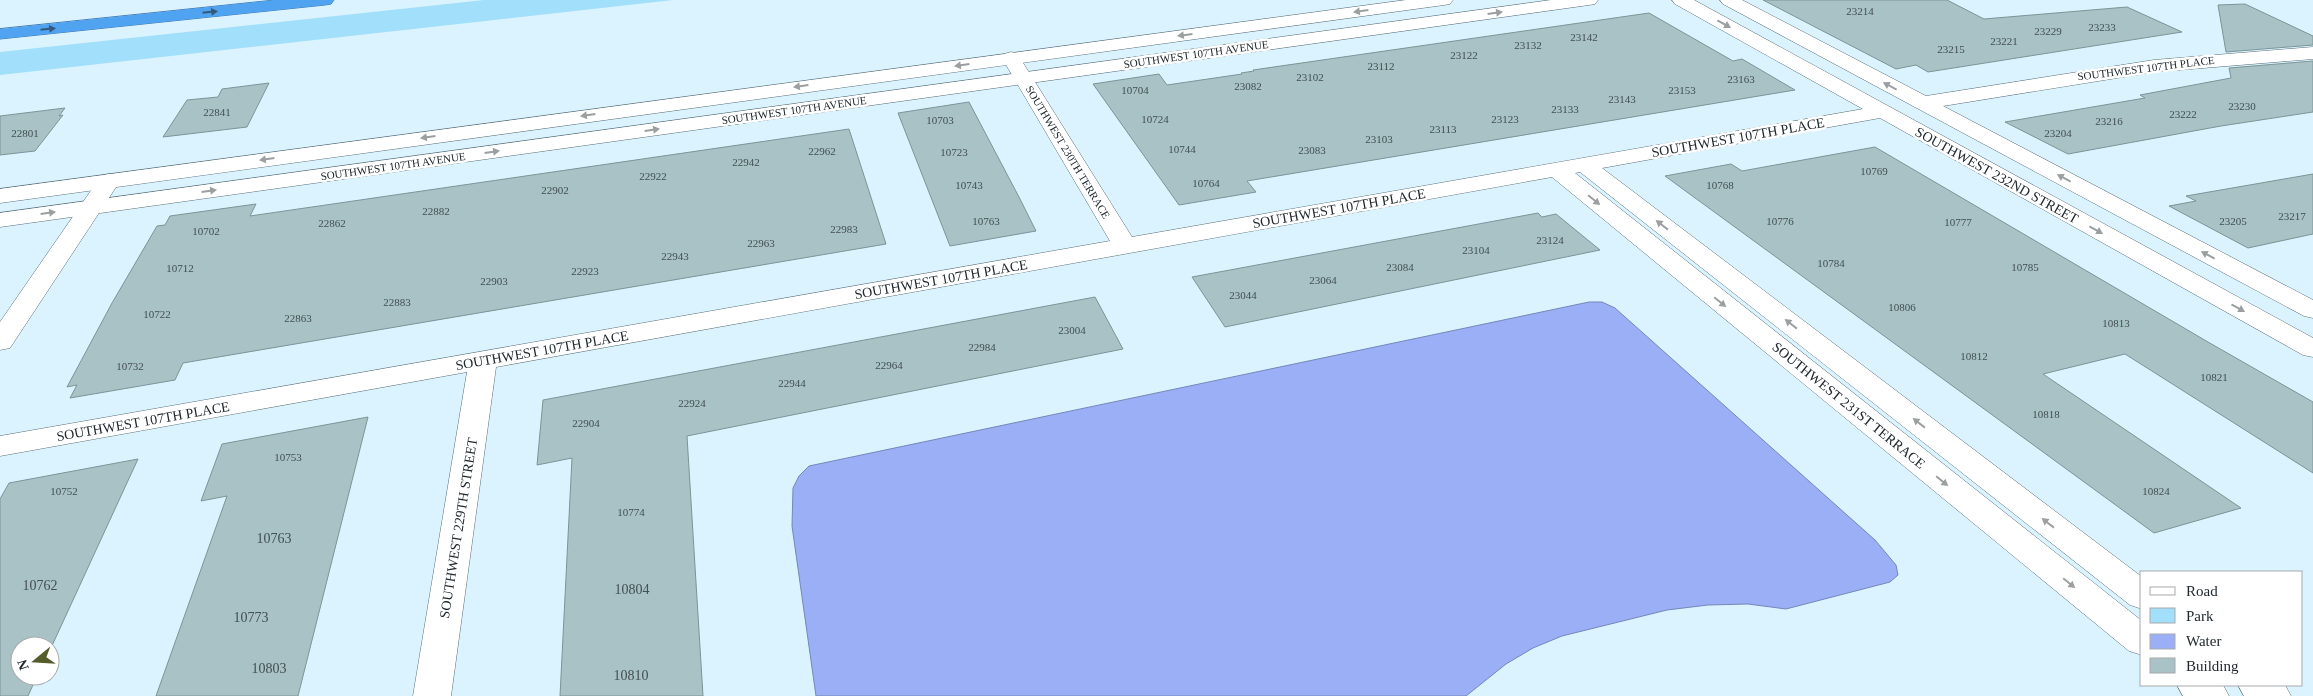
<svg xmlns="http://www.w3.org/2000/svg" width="2313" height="696" font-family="'Times New Roman',serif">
  <rect width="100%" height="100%" fill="#dbf3fe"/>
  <path fill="#a2dffa" d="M484,0H673L0,75V52Z"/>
  <path fill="#9aaff5" stroke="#7587b9" d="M1589,302H1602L1615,308L1875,540L1896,565L1898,575L1890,582L1786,609L1748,604L1708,605L1667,610L1562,636L1533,648L1506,664L1466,696H816L792,526L793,488L799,476L809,466Z"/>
  <path fill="#a8c2c5" stroke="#7b9497" d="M1763,0H1947L1984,19L2127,7L2182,32L1928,72L1916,65L1896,69Z
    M2245,4L2313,36V45L2226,52L2218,5Z
    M1649,13L1733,61L1742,59L1795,90L1247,181L1256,192L1179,205L1093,84L1159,74L1167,85L1242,74L1241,73L1254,71L1253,70Z
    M2313,61V112L2221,126L2068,154L2005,122L2145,98L2140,95L2231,78L2229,68Z
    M269,83L247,127L163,137L187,100L218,97L222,89Z
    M969,102L1020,199L1036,231L950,246L898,113Z
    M65,108L59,116L63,115L35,151L0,155V116Z
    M849,129L886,244L183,363L175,380L70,398L77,385L67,387L112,303L157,226L165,225L170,216L256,204L250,216Z
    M1875,147L2208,342L2313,402V473L2125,354L2043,374L2241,508L2154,533L1665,176L1731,164L1742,171Z
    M2313,174V234L2248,248L2169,206L2196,201L2186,196Z
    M1538,213L1542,217L1556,214L1600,250L1225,327L1192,277Z
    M1095,297L1123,349L687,436L703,696H560L572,458L537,465L543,400Z
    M368,417L298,696H156L227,496L201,501L222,444Z
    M138,459L50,650V646H20V676H37L28,696H0V499L9,483Z"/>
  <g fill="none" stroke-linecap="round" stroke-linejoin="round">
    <defs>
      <path id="street" d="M1672,0H1694L2313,338V357L2303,355L1880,118L1602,168L2142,577V609L2130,605L1580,172L1575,173L2142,621V655L2129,651L1552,177L496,367L451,696H413L467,372L0,456V436L1110,241L1002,58L1004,54L1011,52L1018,54L1020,58L1132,237L1863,109L1675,4Z
        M1720,0H1742L1926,96L2154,60L2313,47V59L2154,72L1943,106L2313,300V318L2304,316L1723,4Z
        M109,174L117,176L120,181L10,348L0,350V322L101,176Z
        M2177,685H2223L2229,696H2183Z
        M2238,685H2285L2291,696H2244Z"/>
      <path id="secondary" d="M1406,0H1453L1450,4L1444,5L0,203V189Z
        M1551,0H1598L1595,4L1589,5L0,227V213Z"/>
      <path id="highway" d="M275,0H334L331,4L325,5L0,39V29Z"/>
    </defs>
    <use href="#street" stroke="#596e77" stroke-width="1"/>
    <use href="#secondary" stroke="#596e77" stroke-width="1"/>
    <use href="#highway" stroke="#3f78ac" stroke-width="1"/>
    <use href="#street" fill="#fff" fill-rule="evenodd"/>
    <use href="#secondary" fill="#fff" fill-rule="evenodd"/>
    <use href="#highway" fill="#4fa3f1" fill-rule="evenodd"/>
  </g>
  <defs><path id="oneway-solid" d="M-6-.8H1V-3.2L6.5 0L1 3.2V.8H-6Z" transform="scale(1.25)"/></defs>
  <g fill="#9b9fa0">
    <use href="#oneway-solid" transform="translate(1361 11) rotate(172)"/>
    <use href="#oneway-solid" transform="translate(1495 13) rotate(-8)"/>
    <use href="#oneway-solid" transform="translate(1724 24) rotate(29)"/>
    <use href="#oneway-solid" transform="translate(1185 35) rotate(173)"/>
    <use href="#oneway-solid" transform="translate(962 65) rotate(172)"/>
    <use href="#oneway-solid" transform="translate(801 86) rotate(172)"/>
    <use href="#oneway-solid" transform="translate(1890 86) rotate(-152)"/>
    <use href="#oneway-solid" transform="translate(588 115) rotate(172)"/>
    <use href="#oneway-solid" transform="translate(652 130) rotate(-8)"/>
    <use href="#oneway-solid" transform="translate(428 137) rotate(172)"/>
    <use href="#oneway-solid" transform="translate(492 152) rotate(-8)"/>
    <use href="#oneway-solid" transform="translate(267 159) rotate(172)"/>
    <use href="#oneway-solid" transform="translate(2064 178) rotate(-152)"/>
    <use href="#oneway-solid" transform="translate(209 191) rotate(-8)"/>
    <use href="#oneway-solid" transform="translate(1594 200) rotate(39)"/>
    <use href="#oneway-solid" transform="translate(48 213) rotate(-8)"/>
    <use href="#oneway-solid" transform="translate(1662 225) rotate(-142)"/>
    <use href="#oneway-solid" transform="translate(2096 230) rotate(29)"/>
    <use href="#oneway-solid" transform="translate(2208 255) rotate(-152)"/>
    <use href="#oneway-solid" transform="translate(1720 302) rotate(39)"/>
    <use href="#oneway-solid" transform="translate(2238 308) rotate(29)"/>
    <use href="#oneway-solid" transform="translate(1791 324) rotate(-142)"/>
    <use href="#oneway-solid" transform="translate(1919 423) rotate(-142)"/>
    <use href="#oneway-solid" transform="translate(1942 481) rotate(39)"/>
    <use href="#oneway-solid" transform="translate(2048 523) rotate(-142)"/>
    <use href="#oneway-solid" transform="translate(2069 583) rotate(39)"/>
  </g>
  <g fill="#335a7b">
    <use href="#oneway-solid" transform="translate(210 12) rotate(-6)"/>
    <use href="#oneway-solid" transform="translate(48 29) rotate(-6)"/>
  </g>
  <g text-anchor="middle" stroke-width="5" stroke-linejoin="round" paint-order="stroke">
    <g font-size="11" fill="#424f53">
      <text x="1860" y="15">23214</text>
      <text x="2102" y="31">23233</text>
      <text x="2048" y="35">23229</text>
      <text x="1584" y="41">23142</text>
      <text x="2004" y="45">23221</text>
      <text x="1528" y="49">23132</text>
      <text x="1951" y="53">23215</text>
      <text x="1464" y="59">23122</text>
      <text x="1381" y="70">23112</text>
      <text x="1310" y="81">23102</text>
      <text x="1741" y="83">23163</text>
      <text x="1248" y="90">23082</text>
      <text x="1135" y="94">10704</text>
      <text x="1682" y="94">23153</text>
      <text x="1622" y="103">23143</text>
      <text x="2242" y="110">23230</text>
      <text x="1565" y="113">23133</text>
      <text x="217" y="116">22841</text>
      <text x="2183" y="118">23222</text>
      <text x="1155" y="123">10724</text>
      <text x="1505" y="123">23123</text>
      <text x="940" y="124">10703</text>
      <text x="2109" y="125">23216</text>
      <text x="1443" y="133">23113</text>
      <text x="25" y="137">22801</text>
      <text x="2058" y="137">23204</text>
      <text x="1379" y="143">23103</text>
      <text x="1182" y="153">10744</text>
      <text x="1312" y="154">23083</text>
      <text x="822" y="155">22962</text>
      <text x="954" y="156">10723</text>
      <text x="746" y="166">22942</text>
      <text x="1874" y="175">10769</text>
      <text x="653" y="180">22922</text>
      <text x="1206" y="187">10764</text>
      <text x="969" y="189">10743</text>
      <text x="1720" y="189">10768</text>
      <text x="555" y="194">22902</text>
      <text x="436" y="215">22882</text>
      <text x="2292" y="220">23217</text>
      <text x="986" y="225">10763</text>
      <text x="1780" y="225">10776</text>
      <text x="2233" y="225">23205</text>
      <text x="1958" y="226">10777</text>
      <text x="332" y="227">22862</text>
      <text x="844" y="233">22983</text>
      <text x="206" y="235">10702</text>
      <text x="1550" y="244">23124</text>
      <text x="761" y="247">22963</text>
      <text x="1476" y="254">23104</text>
      <text x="675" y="260">22943</text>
      <text x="1831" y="267">10784</text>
      <text x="1400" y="271">23084</text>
      <text x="2025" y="271">10785</text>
      <text x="180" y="272">10712</text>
      <text x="585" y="275">22923</text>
      <text x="1323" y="284">23064</text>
      <text x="494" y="285">22903</text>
      <text x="1243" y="299">23044</text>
      <text x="397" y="306">22883</text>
      <text x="1902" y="311">10806</text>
      <text x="157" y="318">10722</text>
      <text x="298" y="322">22863</text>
      <text x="2116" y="327">10813</text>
      <text x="1072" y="334">23004</text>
      <text x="982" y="351">22984</text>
      <text x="1974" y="360">10812</text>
      <text x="889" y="369">22964</text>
      <text x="130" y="370">10732</text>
      <text x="2214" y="381">10821</text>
      <text x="792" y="387">22944</text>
      <text x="692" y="407">22924</text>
      <text x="2046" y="418">10818</text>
      <text x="586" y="427">22904</text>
      <text x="288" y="461">10753</text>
      <text x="64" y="495">10752</text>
      <text x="2156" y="495">10824</text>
      <text x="631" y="516">10774</text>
    </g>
    <g font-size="11" fill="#20292d" stroke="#fff">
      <text transform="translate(1196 54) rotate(-8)" y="4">SOUTHWEST 107TH AVENUE</text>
      <text transform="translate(2146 68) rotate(-7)" y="4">SOUTHWEST 107TH PLACE</text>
      <text transform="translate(794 110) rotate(-8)" y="4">SOUTHWEST 107TH AVENUE</text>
      <text transform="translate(1068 152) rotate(59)" y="4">SOUTHWEST 230TH TERRACE</text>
      <text transform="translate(393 166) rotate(-8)" y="4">SOUTHWEST 107TH AVENUE</text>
    </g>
    <g font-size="14" fill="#20292d" stroke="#fff">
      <text transform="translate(1738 137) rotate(-10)" y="5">SOUTHWEST 107TH PLACE</text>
      <text transform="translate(1997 175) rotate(29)" y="5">SOUTHWEST 232ND STREET</text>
      <text transform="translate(1339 208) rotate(-10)" y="5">SOUTHWEST 107TH PLACE</text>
      <text transform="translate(941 279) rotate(-10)" y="5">SOUTHWEST 107TH PLACE</text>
      <text transform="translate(542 350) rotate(-10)" y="5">SOUTHWEST 107TH PLACE</text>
      <text transform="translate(1849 405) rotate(39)" y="5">SOUTHWEST 231ST TERRACE</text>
      <text transform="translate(143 421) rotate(-10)" y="5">SOUTHWEST 107TH PLACE</text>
      <text transform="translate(458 528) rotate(-81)" y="5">SOUTHWEST 229TH STREET</text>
    </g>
    <g font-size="14" fill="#424f53">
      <text x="274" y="543">10763</text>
      <text x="40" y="590">10762</text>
      <text x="632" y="594">10804</text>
      <text x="251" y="622">10773</text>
      <text x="269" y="673">10803</text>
      <text x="631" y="680">10810</text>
    </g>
  </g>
  <rect x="2140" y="571" width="162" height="115" fill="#ffffff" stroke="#a6a9ab"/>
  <rect x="2150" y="587" width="25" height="8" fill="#ffffff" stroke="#a6a9ab"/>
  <text x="2186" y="596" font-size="15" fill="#20292d">Road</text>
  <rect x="2150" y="608" width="25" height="15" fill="#a2dffa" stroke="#a6a9ab"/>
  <text x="2186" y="621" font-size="15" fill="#20292d">Park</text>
  <rect x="2150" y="634" width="25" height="15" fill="#9aaff5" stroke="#a6a9ab"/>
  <text x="2186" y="646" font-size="15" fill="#20292d">Water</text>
  <rect x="2150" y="658" width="25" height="15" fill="#a8c2c5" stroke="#a6a9ab"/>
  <text x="2186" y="671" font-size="15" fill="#20292d">Building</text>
  <g transform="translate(35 661) rotate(252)"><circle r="24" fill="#ffffff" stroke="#a6a9ab"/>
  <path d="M0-4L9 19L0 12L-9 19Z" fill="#545c2b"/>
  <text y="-8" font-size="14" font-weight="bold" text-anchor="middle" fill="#20292d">N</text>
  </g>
</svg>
